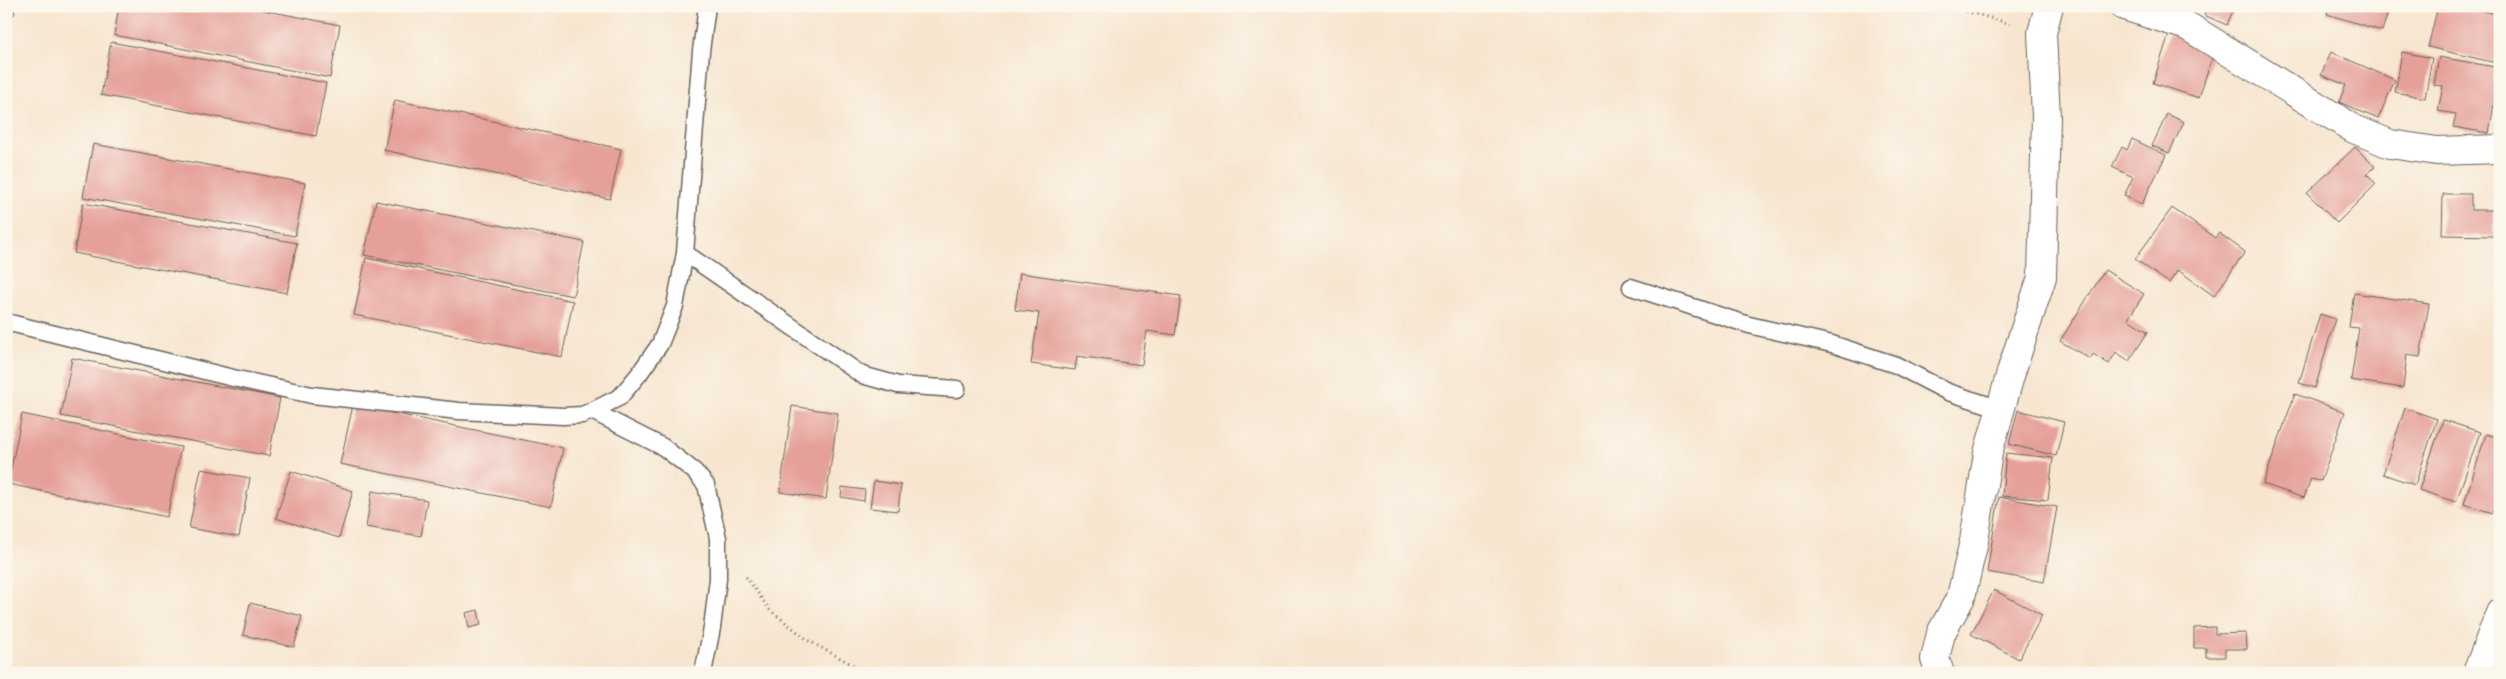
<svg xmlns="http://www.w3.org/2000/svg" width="2506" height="679" font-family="'IM FELL Double Pica',serif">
  <rect width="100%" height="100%" fill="#fbf7ec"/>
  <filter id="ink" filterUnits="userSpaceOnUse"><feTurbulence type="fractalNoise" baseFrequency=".02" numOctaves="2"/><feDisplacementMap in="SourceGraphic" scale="10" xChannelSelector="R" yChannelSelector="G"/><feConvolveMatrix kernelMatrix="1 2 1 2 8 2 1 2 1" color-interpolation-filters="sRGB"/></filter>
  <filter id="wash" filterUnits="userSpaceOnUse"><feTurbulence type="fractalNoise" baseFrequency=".0096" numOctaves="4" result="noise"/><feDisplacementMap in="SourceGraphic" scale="20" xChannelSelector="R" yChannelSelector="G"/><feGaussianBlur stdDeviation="1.12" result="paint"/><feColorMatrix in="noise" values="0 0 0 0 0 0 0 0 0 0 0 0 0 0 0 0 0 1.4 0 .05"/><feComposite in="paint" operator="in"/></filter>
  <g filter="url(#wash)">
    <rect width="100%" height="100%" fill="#f7e5cf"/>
    <g id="blocks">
      <path fill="#e5a09a" d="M6,6H15L14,15L6,13Z
        M119,6H242L340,25L330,78L114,35Z
        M2208,6H2229L2234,8L2227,25L2204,15Z
        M2329,6H2390L2382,31L2327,14Z
        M2438,6H2464L2500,15V64L2428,47Z
        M2169,34L2215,48L2199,98L2153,83Z
        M111,42L326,83L316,136L101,95Z
        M2331,52L2395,80L2378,119L2339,102L2346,85L2321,75Z
        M2402,52L2432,58L2425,98L2395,92Z
        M2439,57L2500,68L2489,133L2453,127L2456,114L2438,111L2443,86L2434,85Z
        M395,100L621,149L610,199L384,150Z
        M2167,114L2184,122L2169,153L2152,146Z
        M2132,139L2166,155L2142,204L2124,196L2133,177L2112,167L2122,147L2127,150Z
        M93,144L305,183L295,236L83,197Z
        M2355,147L2375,167L2367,174L2376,184L2337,223L2307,193Z
        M2443,194H2471V210H2494V236L2442,235Z
        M376,201L584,242L573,296L364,255Z
        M83,203L297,243L287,293L74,253Z
        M2172,208L2215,238L2219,233L2245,252L2214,296L2178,270L2169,283L2135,259Z
        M366,258L573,301L562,357L354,315Z
        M2105,270L2144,294L2128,319L2148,332L2129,361L2116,352L2109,364L2093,354L2090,359L2060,341Z
        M1020,273L1181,296L1175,335L1147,331L1142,365L1077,356L1075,370L1031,364L1039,313L1015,310Z
        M2354,293L2429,304L2420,357L2407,355L2403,388L2351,380L2359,328L2349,327Z
        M2320,314L2335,319L2315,388L2299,383Z
        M72,358L280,398L269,456L61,416Z
        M2295,394L2345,412L2321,481L2311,478L2304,498L2263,484Z
        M353,405L563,448L551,507L340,464Z
        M792,406L838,413L826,499L780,492Z
        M2405,408L2437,419L2415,485L2383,474Z
        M2018,410L2064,422L2056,456L2009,444Z
        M22,414L181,447L167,517L8,484Z
        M2443,420L2480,432L2456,502L2419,490Z
        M2486,434L2500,438V492L2493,513L2464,504Z
        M2006,453L2053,458L2048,500L2002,496Z
        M201,469L250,478L239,537L189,528Z
        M291,471L353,491L339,538L276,518Z
        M874,481L901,485L898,511L870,508Z
        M842,487L865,490L864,501L841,497Z
        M372,491L427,500L421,536L366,527Z
        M1999,497L2057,507L2044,582L1987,572Z
        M1994,590L2042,615L2019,659L1971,634Z
        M250,603L302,616L294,647L243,635Z
        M478,610L481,625L469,628L466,613Z
        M2215,627V634L2246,633L2247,649H2225V657H2206V648H2194V628Z"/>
    </g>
  </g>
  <g filter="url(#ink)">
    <use href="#blocks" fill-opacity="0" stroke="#69625b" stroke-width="1"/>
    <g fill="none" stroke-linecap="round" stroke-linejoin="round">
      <defs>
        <path id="service" d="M685,253L862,375L898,385L957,389
          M1631,287L1749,325L1832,344L1896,365L1948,392L2001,409
          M6,322L233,378L312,395L459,411L563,416L582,415L592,411L620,397L639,374L660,344L675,306L685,253L701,51L707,6
          M592,411L663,447L694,471L706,485L718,538V579L712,628L703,673"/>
        <path id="minor" d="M2124,6L2187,26L2354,129L2390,144L2437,151L2500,149
          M1940,673L1935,659L1941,633L1961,597L1974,541L1988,453L2012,369L2042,277L2046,117L2042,33L2049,6
          M2477,673L2500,613"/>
      </defs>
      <use href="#service" stroke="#69625b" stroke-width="19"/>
      <use href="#minor" stroke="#69625b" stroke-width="30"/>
      <path stroke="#69625b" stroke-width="3" stroke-dasharray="1 4" stroke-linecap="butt" d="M1947,6L2012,24
        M746,577L770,610L809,641L868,673"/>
      <use href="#service" stroke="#fff" stroke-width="16"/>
      <use href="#minor" stroke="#fff" stroke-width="28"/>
    </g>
  </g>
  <rect width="2506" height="679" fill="none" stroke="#fbf7ec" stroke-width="25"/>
</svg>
